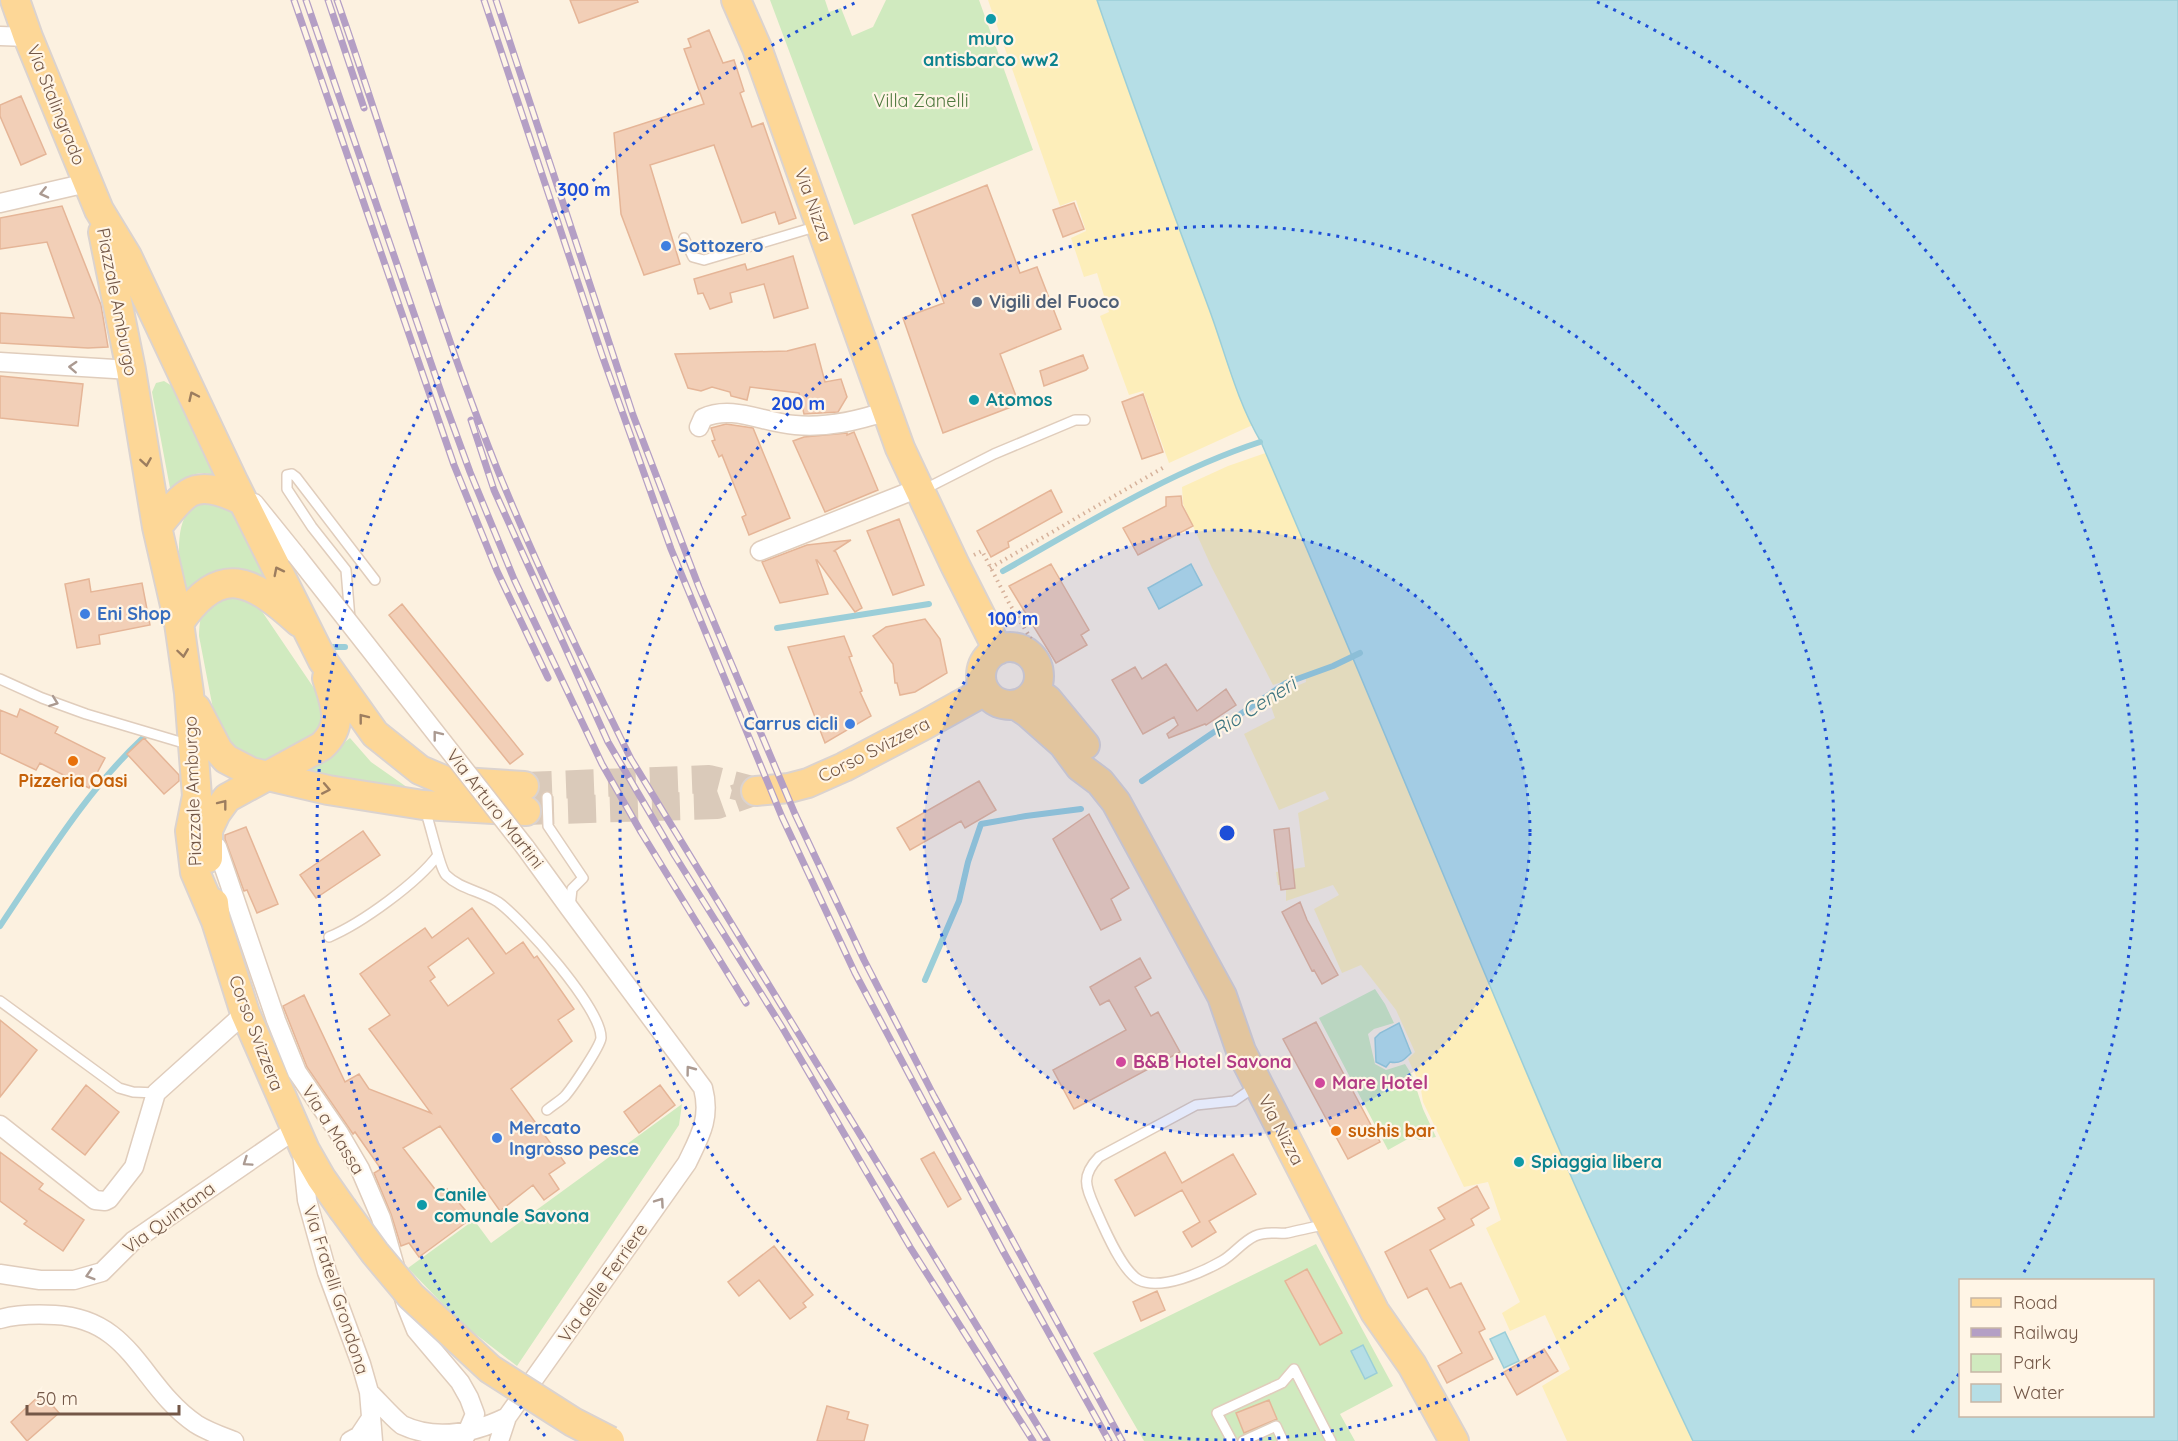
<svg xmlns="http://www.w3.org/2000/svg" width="2178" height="1441" font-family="Quicksand,sans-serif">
  <rect width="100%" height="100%" fill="#fcf1e0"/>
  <path fill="#d0eabf" d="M770,0H825L829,12L841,8L852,36L873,27L886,0H979L1033,150L854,225Z
    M164,381L172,386L218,476C197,469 187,476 170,488L152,392L156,383Z
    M208,502L227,506L241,522L276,589L183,598C181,575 172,528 190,510C194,506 203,504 208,502Z
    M230,592L257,604L322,700L327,714L318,739L261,763L219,740L199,636C200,606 205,605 230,592Z
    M350,738L371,762L411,790L305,773Z
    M1375,989L1385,1004L1394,1023L1374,1029L1368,1034L1375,1064L1386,1070L1405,1064L1412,1075L1423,1109L1436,1137L1419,1140L1413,1136L1388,1150L1319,1018Z
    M682,1104L679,1125L517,1366L461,1323L408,1268L474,1220L491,1243Z
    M1316,1244L1393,1386L1340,1414L1355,1441H1144L1093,1353Z"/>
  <path fill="#fdeeba" d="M988,0H1128L1279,413L1169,463L1143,391L1129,395L1100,316L1109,312L1097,273L1084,277L1071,238L1086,231L1076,200L1060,206Z
    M1291,444L1709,1441H1567L1542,1386L1570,1369L1545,1315L1510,1331L1502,1313L1520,1302L1486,1228L1501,1220L1488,1182L1464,1187L1423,1102L1420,1084L1408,1059L1415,1052L1396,1010L1361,965L1342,973L1314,909L1339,895L1333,885L1286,901V885H1278L1276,872L1305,867L1298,813L1329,799L1325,791L1279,810L1244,734L1275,718L1268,698L1306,682L1305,674L1273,685L1212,568L1183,504L1182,487L1228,466Z"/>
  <path fill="#b5dee6" stroke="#9bced8" stroke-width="1.5" fill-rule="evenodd" d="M1097,0H2178V1441H1693C1645,1340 1598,1240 1554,1137C1455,906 1361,673 1261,442C1236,400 1225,351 1208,306C1170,204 1132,103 1097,0ZM1960,1280H2152V1416H1960Z
    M1191,564L1202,585L1159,609L1148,588Z
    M1399,1023L1411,1053C1404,1060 1400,1064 1390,1062L1386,1067L1376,1062L1375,1038L1380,1033Z
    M1505,1332L1519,1361L1504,1368L1490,1339Z
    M1363,1345L1377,1373L1365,1379L1351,1351Z"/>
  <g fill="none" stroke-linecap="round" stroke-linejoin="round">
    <path stroke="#9bced8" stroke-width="6" d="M1003,571C1086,524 1169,472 1260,442
      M777,628L929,604
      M333,647H345
      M1142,781L1286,683L1333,666L1360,653
      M0,926C44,861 86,791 144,737
      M925,980L959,901L968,862L981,824L1026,816L1081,809"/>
  </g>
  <path fill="#f2cfb7" stroke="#e5b597" stroke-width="1.5" fill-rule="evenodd" d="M570,0H637L638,2L579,23Z
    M709,30L723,63L734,60L744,91L740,93L752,127L763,123L796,218L779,224L775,212L742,223L714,145L650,165L680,264L644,275L621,214L614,133L704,104L684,49L691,47L688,39Z
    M21,96L46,154L21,165L0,116V105Z
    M987,185L1020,273L1037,267L1061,329L1000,354L1019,404L943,433L903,318L944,303L912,215Z
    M1074,203L1084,229L1063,237L1053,210Z
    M62,206L101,305L108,347L88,348L0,343V313L74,318L47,242L0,249V218Z
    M793,256L808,308L774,318L764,284L730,293L732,302L710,309L703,293L698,294L694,279L745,264L747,270Z
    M815,344L825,382L841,379L847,397L838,412L804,414L799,393L750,387L747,400L731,396L730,392L712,387L701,391L688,388L675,354L787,351Z
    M1083,355L1088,368L1086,370L1044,386L1040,371Z
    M0,376L83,384L78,426L0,418Z
    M1143,394L1163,452L1142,459L1122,402Z
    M726,424L753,428L790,518L749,535L742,517L746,515L722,455L719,457L712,441L715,440L711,428Z
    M854,432L878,490L825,512L793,441L804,437L847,433V435Z
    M1051,490L1062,512L1008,542L1009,547L991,557L977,531Z
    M1181,496L1182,505L1193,526L1138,555L1123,528L1166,506V497Z
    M899,519L924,585L893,595L867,531Z
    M851,540L834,551L836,552L862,608L855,612L817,560H816L828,594L780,603L762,562L807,545Z
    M1051,564L1089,630L1081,635L1087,645L1056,663L1009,586Z
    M89,579L91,592L142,583L150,625L99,635L100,644L77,648L65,584Z
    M402,604L523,754L510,764L389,615Z
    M925,619L940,639L947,673L915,692L900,695L897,683H895L893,664L873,636L886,627Z
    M844,636L852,656L849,657L862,691L860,692L871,716L825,743L788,647Z
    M1166,664L1197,711L1226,689L1236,705L1206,725L1205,724L1169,738L1167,734L1178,725L1174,717L1143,734L1112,680L1135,667L1142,679Z
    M20,709L58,727L55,733L105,758L89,788L40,763L36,770L0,753V710L17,717Z
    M144,738L179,775V781L164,794L127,754Z
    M979,781L996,810L965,828L961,821L910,850L897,828Z
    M1089,814L1129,888L1111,899L1121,920L1101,930L1053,839Z
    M246,827L278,904L257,913L247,890L244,891L225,839V835Z
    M1289,828L1295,888L1281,890L1274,830Z
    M363,831L380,855L316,898L300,875Z
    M1300,902L1307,920L1338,975L1322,984L1314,970L1312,971L1282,912Z
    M472,908L506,954L523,942L534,958L537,956L574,1009L558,1020L572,1041L511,1089L565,1163L549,1174L559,1189L544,1200L533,1185L500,1211L440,1126L403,1148L438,1193L447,1189L472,1218L419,1257L409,1243L401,1246L391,1214L374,1173L381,1169L355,1132L353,1134L307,1067L283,1006L304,995L345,1082L359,1074L369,1089L431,1113L369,1029L390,1015L360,974L425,928L432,938ZM468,938L494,973L448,1006L430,981L435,977L428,967Z
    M1140,958L1151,978L1135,987L1151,1016L1158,1012L1180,1052L1074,1109L1053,1070L1126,1030L1109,1000L1100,1005L1090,987Z
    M0,1020L37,1050L0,1097Z
    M1316,1022L1380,1142L1348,1159L1283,1039Z
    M86,1085L119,1112L85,1155L52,1129Z
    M660,1085L675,1105L639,1133L624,1112Z
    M0,1152L43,1184L39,1189L84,1220L63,1251L24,1224L27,1221L0,1201Z
    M934,1152L961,1199L948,1207L921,1159Z
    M1165,1152L1182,1183L1233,1154L1256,1194L1209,1221L1216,1232L1192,1247L1183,1232L1200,1222L1182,1190L1135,1216L1115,1180Z
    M1477,1186L1489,1208L1471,1219L1474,1225L1430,1250L1450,1288L1461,1283L1485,1329L1479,1332L1493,1359L1447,1383L1438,1366L1462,1353L1427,1288L1408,1298L1385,1252L1445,1219L1438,1208Z
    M774,1246L813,1295L803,1303L806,1307L790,1319L759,1280L739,1296L728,1282Z
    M1307,1269L1342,1333L1320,1345L1285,1281Z
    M1157,1291L1165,1310L1141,1321L1133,1302Z
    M1544,1349L1558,1371L1517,1395L1504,1372Z
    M42,1393L59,1413L27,1441L11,1422Z
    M1269,1400L1277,1419L1244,1433L1236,1413Z
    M827,1406L849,1412L847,1419L868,1425L864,1441H817Z"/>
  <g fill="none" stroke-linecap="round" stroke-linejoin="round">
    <path stroke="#dacaba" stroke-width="28" stroke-dasharray="28 14" stroke-linecap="butt" d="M524,786L709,779L756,791
      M526,811L717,805L756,791"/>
    <defs>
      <path id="lane" d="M684,238L693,257L704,260L818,226
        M923,490L994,454L1075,420H1085
        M350,619L346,570L312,527L287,489V475L292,474L296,477L375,580
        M0,679L42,698L86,714L187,744
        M547,797L548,826L583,878L572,889L570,907
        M425,810C430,823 440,869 446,875C460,889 481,891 498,902C522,919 602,1009 601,1038C600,1047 572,1088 565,1096C560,1101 553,1105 547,1110
        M329,937C362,923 417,883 438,855
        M0,1001L119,1088L133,1092L156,1093
        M1256,1086L1234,1101L1196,1105L1099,1157C1080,1177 1086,1187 1096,1210C1104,1228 1122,1271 1139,1280C1161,1291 1203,1272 1222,1261C1234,1254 1242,1242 1255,1236C1266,1231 1276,1234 1287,1233C1300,1230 1314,1227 1328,1224
        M1232,1441L1217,1413L1282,1383L1294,1369L1331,1441
        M1243,1441L1276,1426L1283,1441"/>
      <path id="street" d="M0,36L28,37
        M0,203L87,183
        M0,362L131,370
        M699,427L703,418C732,404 764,423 795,425C827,428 857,421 887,411
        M254,503L296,555
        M760,551L919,488
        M217,847L276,1020L297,1072L339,1133L360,1169L381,1218L406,1305L416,1330L460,1382L469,1398L475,1414L466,1435
        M0,1125L95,1200L105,1201L109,1199L134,1167L156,1093L245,1013
        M302,1153L307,1200L327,1272L361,1364L369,1392L373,1441
        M0,1274L40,1280H74L102,1272L133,1241L296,1129
        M0,1319C18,1314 37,1314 55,1315C133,1319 141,1387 196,1424C207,1431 221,1436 234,1441
        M369,1392C380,1403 390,1415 402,1425C436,1441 474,1433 507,1417
        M350,1441L359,1436L371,1418
        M499,1441L507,1417L687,1163C700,1136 711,1118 703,1088L570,909L525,847"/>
      <path id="primary" d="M15,0L28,37L99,210L127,256L234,483L323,661L375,734L420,770L446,781L524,786
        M736,0L757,48L900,448L955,565L998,650
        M103,232L131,370L157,527L179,623L189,693L197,796L190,831L195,872L216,921
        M157,527C166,517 177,500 189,493C205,483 229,494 243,501
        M179,623C221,561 252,580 299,622
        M981 676a29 29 0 1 1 58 0a29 29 0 1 1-58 0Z
        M1035,692L1047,699L1085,745
        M1016,705L1028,713L1063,744L1080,767L1100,782L1116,802L1222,996L1241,1051L1258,1084L1375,1312L1412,1365L1454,1441
        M196,708L218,750L226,759L251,772L328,790L423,805L526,811
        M756,791L789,788L808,783L844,767L924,725L985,691
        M208,858V830L216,813L227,798L322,746C345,724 335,705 327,678
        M214,903L216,921L245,1013L305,1150L321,1178L342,1208"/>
    </defs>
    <use href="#lane" stroke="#e0cdbc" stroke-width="12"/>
    <use href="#street" stroke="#e0cdbc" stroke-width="21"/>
    <use href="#primary" stroke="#dbd3cf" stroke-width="32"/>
    <path stroke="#d6b29b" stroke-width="4" stroke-dasharray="1.5 4.5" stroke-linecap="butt" d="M974,555L982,551L1009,603L1042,657L1050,673
      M990,568L1166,466"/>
    <use href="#lane" stroke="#fff" stroke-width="9"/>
    <use href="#street" stroke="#fff" stroke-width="18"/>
    <use href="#primary" stroke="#fdd797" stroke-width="28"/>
    <defs>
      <path id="rail" d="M294,0L454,465L497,571L548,678
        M306,0L443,398L470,472L514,579L602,764L641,832L746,1003
        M328,0L364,108
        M337,0C392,156 436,317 498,471C538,569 584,664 631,759L1047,1441
        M484,0L602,355L671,549L782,817L855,973L1003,1251L1109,1441
        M496,0L633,415L699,587L795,814L864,960L934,1096L1122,1441
        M471,420L494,490L608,742L675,856L782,1027L910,1247L1033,1441"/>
    </defs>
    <use href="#rail" stroke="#b49fc5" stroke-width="7"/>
    <use href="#rail" stroke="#fff5e6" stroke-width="4.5" stroke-dasharray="14" stroke-linecap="butt"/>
    <defs>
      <path id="street-bridge" d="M296,555L525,847"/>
      <path id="primary-bridge" d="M342,1208L375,1253L411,1296L490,1369L573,1422L610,1441"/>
    </defs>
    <use href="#street-bridge" stroke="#e0cdbc" stroke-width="21" stroke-linecap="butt"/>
    <use href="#primary-bridge" stroke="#dbd3cf" stroke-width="32" stroke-linecap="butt"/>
    <use href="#street-bridge" stroke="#fff" stroke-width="18"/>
    <use href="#primary-bridge" stroke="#fdd797" stroke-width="28"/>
  </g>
  <defs><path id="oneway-chevron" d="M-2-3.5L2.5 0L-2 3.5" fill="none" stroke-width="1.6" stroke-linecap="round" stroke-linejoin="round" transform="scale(1.5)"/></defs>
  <g stroke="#ab9a91">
    <use href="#oneway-chevron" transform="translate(44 193) rotate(167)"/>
    <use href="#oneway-chevron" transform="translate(73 367) rotate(-177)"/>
    <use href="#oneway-chevron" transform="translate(54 702) rotate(20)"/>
    <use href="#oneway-chevron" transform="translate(437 735) rotate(-128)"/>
    <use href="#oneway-chevron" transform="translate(690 1070) rotate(-127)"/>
    <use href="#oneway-chevron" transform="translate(247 1162) rotate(146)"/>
    <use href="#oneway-chevron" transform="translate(660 1202) rotate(-55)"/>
    <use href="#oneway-chevron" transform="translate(90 1275) rotate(163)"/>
  </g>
  <g stroke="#9c7d5f">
    <use href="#oneway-chevron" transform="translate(193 396) rotate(-115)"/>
    <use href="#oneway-chevron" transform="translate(146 462) rotate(81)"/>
    <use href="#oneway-chevron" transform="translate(278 571) rotate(-117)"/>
    <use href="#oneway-chevron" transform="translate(183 653) rotate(82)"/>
    <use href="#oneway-chevron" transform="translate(363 718) rotate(-128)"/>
    <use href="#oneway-chevron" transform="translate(326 789) rotate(11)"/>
    <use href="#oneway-chevron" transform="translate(223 804) rotate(-52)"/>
  </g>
  <circle cx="1227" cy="833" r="303" fill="#1d4ed8" fill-opacity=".12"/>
  <g fill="none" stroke="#1d4ed8" stroke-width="3" stroke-dasharray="3 6">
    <circle cx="1227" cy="833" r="303"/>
    <circle cx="1227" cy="833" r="607"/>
    <path d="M1959 1374A910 910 0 0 1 1909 1436M545 1436A910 910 0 0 1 857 2M1597 2A910 910 0 0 1 2023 1274"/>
  </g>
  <g fill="#0f9aa8" stroke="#fff5e6" stroke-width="2">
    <circle cx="991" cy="19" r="6"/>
    <circle cx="974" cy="400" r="6"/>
    <circle cx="1519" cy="1162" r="6"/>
    <circle cx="422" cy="1205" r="6"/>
  </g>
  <g fill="#3f7fe0" stroke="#fff5e6" stroke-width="2">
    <circle cx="666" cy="246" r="6"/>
    <circle cx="85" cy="614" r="6"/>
    <circle cx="850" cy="724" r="6"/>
    <circle cx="497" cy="1138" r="6"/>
  </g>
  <circle fill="#5c6f8a" stroke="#fff5e6" stroke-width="2" cx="977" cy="302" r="6"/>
  <g fill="#e8710a" stroke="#fff5e6" stroke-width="2">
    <circle cx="73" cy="761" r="6"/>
    <circle cx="1336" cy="1131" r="6"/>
  </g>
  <g fill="#d1479c" stroke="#fff5e6" stroke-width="2">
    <circle cx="1121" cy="1062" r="6"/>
    <circle cx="1320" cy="1083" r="6"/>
  </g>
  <g text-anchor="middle" stroke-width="4.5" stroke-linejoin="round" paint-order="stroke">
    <g font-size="18" font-weight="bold" fill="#0d838f" stroke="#fff5e6" text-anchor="start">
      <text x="991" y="45" text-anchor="middle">muro<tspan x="991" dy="21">antisbarco ww2</tspan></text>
      <text x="986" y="406">Atomos</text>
      <text x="1531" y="1168">Spiaggia libera</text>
      <text x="434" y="1201">Canile<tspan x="434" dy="21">comunale Savona</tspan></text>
    </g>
    <g font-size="18" fill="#50793f" stroke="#fff5e6">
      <text x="921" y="107">Villa Zanelli</text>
    </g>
    <g font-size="18" fill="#735747" stroke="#fff5e6">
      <text transform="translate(56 105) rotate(68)" y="6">Via Stalingrado</text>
      <text transform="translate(813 205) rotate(70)" y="6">Via Nizza</text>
      <text transform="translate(117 302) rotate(79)" y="6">Piazzale Amburgo</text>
      <text transform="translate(874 750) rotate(-27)" y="6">Corso Svizzera</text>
      <text transform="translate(193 791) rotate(-92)" y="6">Piazzale Amburgo</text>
      <text transform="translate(495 809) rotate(52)" y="6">Via Arturo Martini</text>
      <text transform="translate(256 1033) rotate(69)" y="6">Corso Svizzera</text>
      <text transform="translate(333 1130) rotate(58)" y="6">Via a Massa</text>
      <text transform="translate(1281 1130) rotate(62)" y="6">Via Nizza</text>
      <text transform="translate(169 1218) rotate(-36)" y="6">Via Quintana</text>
      <text transform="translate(603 1283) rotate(-55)" y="6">Via delle Ferriere</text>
      <text transform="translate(336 1290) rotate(72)" y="6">Via Fratelli Grondona</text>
    </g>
    <g font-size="18" font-weight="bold" fill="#366cbe" stroke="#fff5e6" text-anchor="start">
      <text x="678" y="252">Sottozero</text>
      <text x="97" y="620">Eni Shop</text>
      <text x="838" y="730" text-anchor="end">Carrus cicli</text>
      <text x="509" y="1134">Mercato<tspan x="509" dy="21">Ingrosso pesce</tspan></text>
    </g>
    <g font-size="18" font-weight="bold" fill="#4e5e75" stroke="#fff5e6" text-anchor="start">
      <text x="989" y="308">Vigili del Fuoco</text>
    </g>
    <g font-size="18" font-weight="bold" fill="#c56008" stroke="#fff5e6">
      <text x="73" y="787">Pizzeria Oasi</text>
      <text x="1348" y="1137" text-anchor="start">sushis bar</text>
    </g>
    <g font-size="18" font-weight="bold" fill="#b23c85" stroke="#fff5e6" text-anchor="start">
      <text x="1133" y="1068">B&amp;B Hotel Savona</text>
      <text x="1332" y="1089">Mare Hotel</text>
    </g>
    <g font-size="20" font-style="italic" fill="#3e7580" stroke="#fff5e6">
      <text transform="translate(1254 707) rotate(-32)" y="7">Rio Ceneri</text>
    </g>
  </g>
  <circle cx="1227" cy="833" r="9" fill="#1d4ed8" stroke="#fff5e6" stroke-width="3"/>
  <g font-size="18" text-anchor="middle" font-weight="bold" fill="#1d4ed8" stroke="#fff5e6" stroke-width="4.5" stroke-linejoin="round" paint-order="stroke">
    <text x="584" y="196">300 m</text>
    <text x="798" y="410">200 m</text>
    <text x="1013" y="625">100 m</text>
  </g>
  <rect x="1959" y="1279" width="195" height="138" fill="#fff5e6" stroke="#c7b6a6" stroke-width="1.5"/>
  <rect x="1971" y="1298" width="30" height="9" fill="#fdd797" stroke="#c7b6a6" stroke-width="1.5"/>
  <text x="2013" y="1309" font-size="18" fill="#735747">Road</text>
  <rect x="1971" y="1328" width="30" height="9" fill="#b49fc5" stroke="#c7b6a6" stroke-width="1.5"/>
  <text x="2013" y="1339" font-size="18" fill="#735747">Railway</text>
  <rect x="1971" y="1354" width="30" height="18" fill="#d0eabf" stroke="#c7b6a6" stroke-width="1.5"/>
  <text x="2013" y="1369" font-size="18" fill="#735747">Park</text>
  <rect x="1971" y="1384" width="30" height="18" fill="#b5dee6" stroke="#c7b6a6" stroke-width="1.5"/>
  <text x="2013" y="1399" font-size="18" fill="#735747">Water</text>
  <path d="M27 1405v9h152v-9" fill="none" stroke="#735747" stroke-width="3"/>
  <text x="36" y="1405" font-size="18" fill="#735747" stroke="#fff5e6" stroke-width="4.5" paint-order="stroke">50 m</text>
</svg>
